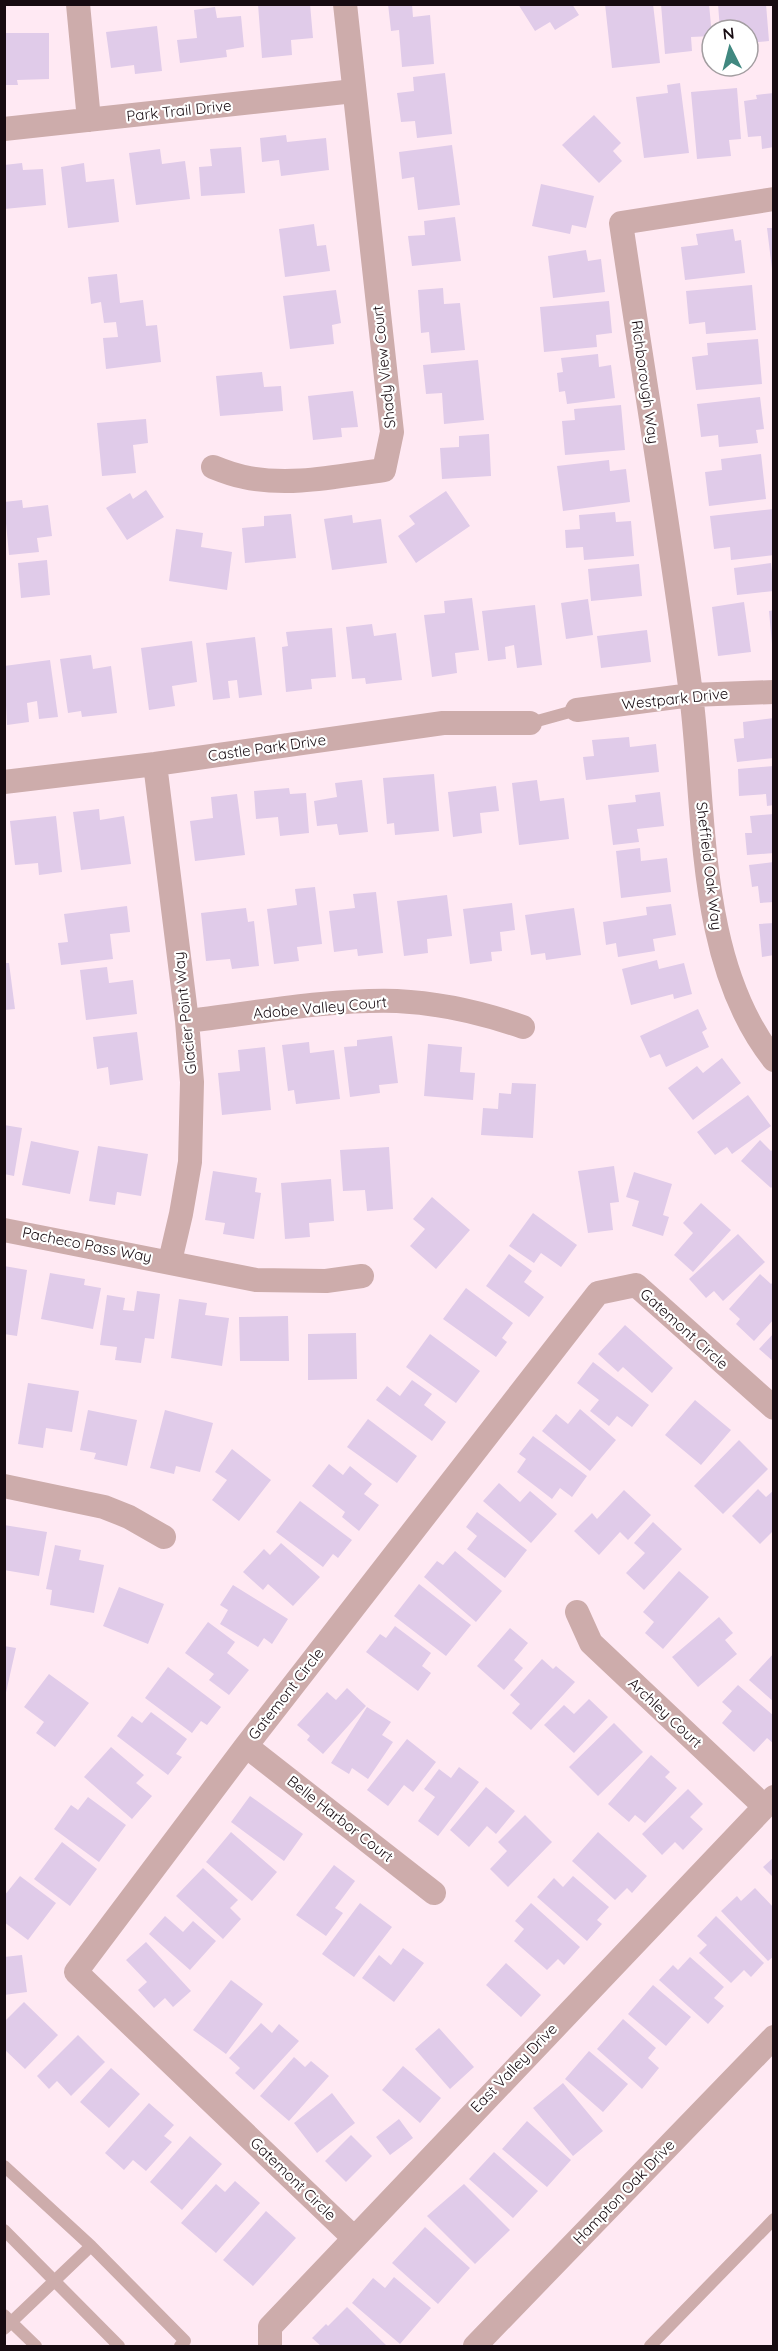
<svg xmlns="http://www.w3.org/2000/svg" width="778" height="2351" font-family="Quicksand,sans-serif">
  <rect width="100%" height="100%" fill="#ffe9f3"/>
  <path fill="#e0cbe9" d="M258,4H310L313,38L291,40L292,55L262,58Z
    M388,4H412L413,17L430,15L434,64L402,67L399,30L391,31Z
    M518,4H572L579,15L555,30L550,22L535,31Z
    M605,4H653L660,63L612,68Z
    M661,4H709L712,36L691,37L692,51L665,54Z
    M718,4H766L769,41L748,43V30H720Z
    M215,7L217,18L241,16L244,47L226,50L227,57L180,63L177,40L197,38L194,10Z
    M157,26L162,71L135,74L134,65L111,68L106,32Z
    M4,33H49V79L17,80L18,85H4Z
    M445,73L452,134L417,138L415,121L401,122L397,93L414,91L413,77Z
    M680,83L689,153L644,158L636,97L668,93L667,85Z
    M737,88L741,139L729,140L731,156L697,159L691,92Z
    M774,93V147L762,149L761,136L748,137L744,101L757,99L756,95Z
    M594,115L621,143L613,151L622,161L599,183L562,145Z
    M286,135L287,142L326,138L329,170L281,176L279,160L262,162L260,138Z
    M452,145L460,205L418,210L414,177L402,179L399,152Z
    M241,147L245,193L201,196L199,167L212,166L210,149Z
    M160,149L162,164L185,161L190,199L136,205L129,153Z
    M22,163L23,170L43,169L46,205L4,209V165Z
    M84,163L86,182L114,179L119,222L68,228L61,167Z
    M541,184L594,196L586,228L572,225L570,234L532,226Z
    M455,217L461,261L412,266L408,236L425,235L424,221Z
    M314,224L317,246L326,245L330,271L285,277L279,229Z
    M767,228H774V269H772Z
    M733,229L735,241L741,240L745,273L685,280L681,247L698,245L696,234Z
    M586,250L588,261L601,259L605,292L553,298L548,256Z
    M117,274L120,303L143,300L146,326L157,325L161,362L106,369L103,338L118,337L116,322L104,323L101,302L91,304L88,277Z
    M752,285L756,330L706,334L705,322L689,324L686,291Z
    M443,288L444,304L460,303L465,350L431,353L429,332L421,333L418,290Z
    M336,290L341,323L332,325L334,344L290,349L283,296Z
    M609,301L612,333L596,335L597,347L544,352L540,307Z
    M758,339L762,384L696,390L692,357L708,355L707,343Z
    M598,354L599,367L611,365L615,398L567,404L565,391L559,392L557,373L563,372L561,358Z
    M478,360L484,420L444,424L442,393L426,394L423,365Z
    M262,372L264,387L281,386L283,411L220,416L216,376Z
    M353,391L358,427L341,428L342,437L313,440L308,396Z
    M760,397L764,429L756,430L758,443L719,447L718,435L701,437L697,404Z
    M621,405L625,450L565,455L562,421L575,420L574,409Z
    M146,419L148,443L133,445L136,473L102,476L97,423Z
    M489,434L491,476L442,479L440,448L459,447V436Z
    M761,454L766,499L709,506L705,472L722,470L721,459Z
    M609,460L610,471L626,469L630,502L563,511L557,466Z
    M146,490L164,517L127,540L106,508L130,493L133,499Z
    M446,491L470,526L416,563L398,536L415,524L409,516Z
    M22,500L23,508L48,505L52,536L37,538L39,552L9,555L4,502Z
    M774,509V555L731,560L730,547L714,549L710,516Z
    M615,512L616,522L631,521L634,556L584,560L583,547L566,548L565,530L580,529L579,515Z
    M291,514L296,558L245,563L242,528L264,526V516Z
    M352,515L353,523L381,519L387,563L332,570L324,519Z
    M176,529L203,533L201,547L232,552L227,590L169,581Z
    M47,560L50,595L21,598L18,563Z
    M771,563L774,591L737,595L734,568Z
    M639,564L642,596L591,601L588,569Z
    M472,598L479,650L455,653L457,673L432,677L424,615L445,613L444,601Z
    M588,599L593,635L566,639L561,603Z
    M744,602L751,652L718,656L712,607Z
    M535,605L542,665L517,668L514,645L505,647L506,659L488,661L482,611Z
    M774,610V644H772L769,611Z
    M372,624L374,636L396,633L402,680L366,684L365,678L352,679L346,627Z
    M332,628L336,677L311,679L312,689L286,692L282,647L288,646L286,632Z
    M647,630L651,662L601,668L597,636Z
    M255,637L262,695L239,698L237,680L228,681L230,698L213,700L206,643Z
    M192,641L197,682L172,686L175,706L149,710L141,648Z
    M91,655L93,669L111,666L117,713L82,717L81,711L68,713L60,659Z
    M50,660L58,717L39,719L37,701L27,703L29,722L7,725L4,666Z
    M774,718V758L737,762L734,739L744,738L743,722Z
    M629,737L630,747L656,744L659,772L586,780L583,757L594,756L592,740Z
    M774,766V805L767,806L766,794L739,796L738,769Z
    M434,774L439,831L395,835L394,823L387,824L383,778Z
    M362,780L368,832L339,835L337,824L317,826L314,801L337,797L335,783Z
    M537,780L540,801L564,798L569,839L519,845L512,783Z
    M496,786L499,811L480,813L482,833L453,837L448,792Z
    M289,788L290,794L306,793L309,833L280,836L278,817L256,819L254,791Z
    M660,792L664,826L637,829L639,842L613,845L608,805L636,802L635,795Z
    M237,794L245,855L195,861L190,821L213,818L211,797Z
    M99,809L100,820L124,816L131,864L81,870L73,812Z
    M774,814V853L747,855L745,833H752L750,816Z
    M56,816L62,872L39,875L38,863L15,865L10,821Z
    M640,848L641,861L667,858L671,892L621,898L616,851Z
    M774,862V902L760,903L758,886L752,887L749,865Z
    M315,887L322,944L297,947L299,961L274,964L267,909L297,905L295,889Z
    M376,892L383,953L358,956L357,949L334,952L329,911L355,908L353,894Z
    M447,895L452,936L427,939L428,953L404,956L397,901Z
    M512,903L515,930L500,932L502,951L491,952L492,961L470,964L463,909Z
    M671,904L676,935L653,939L655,951L618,957L616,943L606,945L603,922L647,915L646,907Z
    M127,906L130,932L110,934L113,959L61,965L58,943L68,942L64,914Z
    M246,908L248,922L254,921L259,966L232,969L230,959L206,961L201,913Z
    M574,908L581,955L546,960L545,953L531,955L525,915Z
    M774,923V955L762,957L759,924Z
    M657,960L659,969L684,963L692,994L674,999L673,994L631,1005L622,969Z
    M4,963H9L15,1009L4,1010Z
    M107,967L109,983L133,980L137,1014L86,1020L80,970Z
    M698,1009L707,1029L702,1032L709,1047L666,1067L660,1054L650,1058L640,1036Z
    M137,1032L143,1080L110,1085L108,1067L97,1069L93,1037Z
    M392,1036L398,1083L379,1085L380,1093L350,1097L344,1047L357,1046V1040Z
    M309,1042L310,1053L334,1050L340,1099L296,1104L294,1090L288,1091L282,1045Z
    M428,1044L462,1047L460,1072L475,1073L473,1100L424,1096Z
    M265,1047L271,1110L222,1115L218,1073L240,1071L238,1050Z
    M722,1058L741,1083L693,1120L668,1088L697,1066L703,1073Z
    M512,1083L536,1084L533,1138L481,1135L483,1108L498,1109L499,1093L511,1094Z
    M748,1095L771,1126L732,1154L727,1147L715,1155L697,1132Z
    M4,1125L22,1128L14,1176L4,1174Z
    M760,1140L771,1151L774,1148V1185L771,1188L741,1161Z
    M31,1141L79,1151L70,1194L22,1185Z
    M98,1146L148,1154L141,1196L117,1192L115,1205L89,1201Z
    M389,1147L393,1209L367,1211L365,1190L343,1191L340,1150Z
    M614,1166L619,1202L610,1203L613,1230L588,1233L578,1171Z
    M213,1171L257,1178L255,1192L261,1193L254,1239L223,1234L225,1223L205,1220Z
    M634,1172L672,1184L663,1215L669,1217L663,1236L632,1226L639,1201L626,1197Z
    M331,1179L334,1221L309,1223L310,1237L285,1239L281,1183Z
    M432,1197L470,1230L436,1269L410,1246L425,1229L413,1219Z
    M701,1203L731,1230L693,1272L674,1255L693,1233L683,1223Z
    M533,1213L577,1245L561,1267L541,1253L534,1263L509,1246Z
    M738,1234L765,1262L723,1301L714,1291L706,1298L689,1279Z
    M509,1254L532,1271L524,1282L544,1297L529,1317L486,1286Z
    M4,1266L27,1270L17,1336L4,1334Z
    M50,1273L85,1279L84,1285L101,1288L93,1329L41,1319Z
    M760,1274L771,1284L774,1281V1319L754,1341L736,1324L740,1319L729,1309Z
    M466,1288L513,1323L502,1338L507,1342L496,1357L443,1319Z
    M137,1291L160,1294L154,1339L145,1338L141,1363L115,1360L117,1347L100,1345L107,1295L125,1298L123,1310L134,1311Z
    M179,1299L207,1303L205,1315L229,1318L222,1366L171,1358Z
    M288,1316L289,1361H240L239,1317Z
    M625,1325L673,1368L652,1393L623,1367L618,1372L598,1354Z
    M356,1333L357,1379L308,1380V1334Z
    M774,1333V1362L759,1349Z
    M430,1334L480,1371L456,1403L406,1367Z
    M593,1362L649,1405L632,1427L617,1416L609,1426L590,1411L599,1400L577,1383Z
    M412,1380L432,1394L424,1405L446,1422L432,1441L376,1400L387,1386L400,1396Z
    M28,1383L79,1391L72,1432L46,1428L43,1448L18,1444Z
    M695,1400L731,1430L701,1465L665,1435Z
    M580,1409L616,1440L590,1471L542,1431L556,1414L568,1424Z
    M88,1410L137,1420L127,1466L94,1459L96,1453L80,1450Z
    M165,1410L213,1423L200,1472L176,1466L174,1474L150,1468Z
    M368,1419L417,1456L397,1483L347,1447Z
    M533,1436L587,1476L572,1497L560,1488L552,1499L517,1472L526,1459L519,1454Z
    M739,1440L768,1469L723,1514L694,1486Z
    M232,1449L271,1480L239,1521L212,1500L227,1480L215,1472Z
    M329,1464L343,1475L350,1466L372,1484L364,1494L379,1505L359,1531L342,1517L345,1512L312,1486Z
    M499,1483L520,1502L530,1491L557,1514L531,1543L483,1501Z
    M758,1489L766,1497L774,1490V1530L760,1544L732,1516Z
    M624,1490L651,1515L628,1540L620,1532L599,1555L574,1531L592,1513L597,1519Z
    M300,1501L352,1540L338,1558L333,1554L323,1567L276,1532Z
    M477,1512L527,1550L505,1578L467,1549L477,1536L466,1527Z
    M653,1522L682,1549L644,1590L626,1573L645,1553L634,1543Z
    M4,1525L47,1532L39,1576L4,1570Z
    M281,1543L320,1577L293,1606L268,1584L263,1590L243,1572L264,1549L270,1555Z
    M55,1545L81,1550L79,1560L104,1565L94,1613L50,1605L52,1590L46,1589Z
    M455,1551L502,1591L476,1622L424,1577L437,1561L443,1565Z
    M679,1571L709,1597L663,1649L645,1633L654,1622L643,1612Z
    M419,1584L471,1625L446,1656L394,1616Z
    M233,1585L288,1619L272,1644L264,1638L258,1647L220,1624L228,1610L220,1605Z
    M119,1587L164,1604L148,1644L103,1626Z
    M719,1617L733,1633L725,1640L737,1654L698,1687L672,1657Z
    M208,1622L235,1642L227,1653L249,1670L229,1695L209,1680L214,1674L185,1653Z
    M395,1626L431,1653L422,1666L431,1673L418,1691L366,1652L380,1634L386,1638Z
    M510,1628L528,1643L514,1660L523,1668L504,1690L477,1666Z
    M4,1646L16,1648L5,1697H4Z
    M774,1653V1702L749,1680Z
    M542,1659L553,1669L556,1666L575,1682L531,1730L512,1713L520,1704L510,1695Z
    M168,1667L221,1707L207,1725L201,1721L192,1733L145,1698Z
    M49,1674L89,1703L55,1747L36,1733L44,1722L24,1707Z
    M738,1685L774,1716V1744L767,1738L754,1752L722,1723L732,1711L722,1702Z
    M347,1688L366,1706L323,1754L307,1740L310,1736L297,1725L327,1692L336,1700Z
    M589,1699L608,1717L574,1753L544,1725L564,1705L574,1714Z
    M367,1707L391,1722L382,1735L393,1742L368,1779L352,1768L349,1774L331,1763Z
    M151,1712L187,1739L176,1754L182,1757L168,1775L117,1736L132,1716L142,1723Z
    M614,1723L643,1752L598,1796L569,1767Z
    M407,1739L436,1762L413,1792L404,1785L388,1806L367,1790Z
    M111,1747L144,1775L136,1783L152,1796L132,1819L84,1777Z
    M651,1755L670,1772L665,1777L677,1788L645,1823L635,1815L629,1822L608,1804Z
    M459,1767L479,1782L438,1836L418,1821L435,1797L424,1789L439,1769L451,1778Z
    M486,1787L515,1811L496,1834L487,1826L469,1847L450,1830Z
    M688,1789L703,1804L690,1817L703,1829L683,1850L675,1842L662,1855L642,1834Z
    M250,1796L303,1834L284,1861L231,1822Z
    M88,1797L126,1825L99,1862L54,1829L71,1805L78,1810Z
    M525,1815L552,1842L508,1887L490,1869L507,1851L498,1842Z
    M231,1832L277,1872L252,1901L206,1862Z
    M598,1832L647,1876L632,1893L627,1888L615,1900L572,1861Z
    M62,1842L97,1869L70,1906L34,1879Z
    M774,1857V1878L763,1867Z
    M334,1865L355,1881L335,1908L343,1913L326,1936L296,1915Z
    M203,1868L238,1900L230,1908L241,1919L223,1939L176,1896Z
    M20,1876L56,1903L28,1940L4,1922V1896Z
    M573,1876L609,1907L597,1920L602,1924L587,1941L537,1897L554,1878L563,1887Z
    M755,1888L774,1908V1956L768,1961L721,1911L737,1896L741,1901Z
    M360,1903L392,1927L354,1977L322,1954Z
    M531,1903L580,1947L564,1965L558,1959L547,1970L514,1941L524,1929L515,1921Z
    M165,1916L183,1932L193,1921L216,1941L190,1970L149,1934Z
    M716,1916L764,1963L751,1977L744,1970L731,1983L699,1953L707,1945L697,1936Z
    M146,1942L191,1991L173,2007L165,1998L154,2008L138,1990L147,1982L126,1960Z
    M403,1948L424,1963L394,2002L362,1978L379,1955L391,1965Z
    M22,1955L27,1992L4,1995V1957Z
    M690,1957L724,1987L714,1998L724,2006L708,2024L659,1980L673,1965L678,1970Z
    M506,1963L541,1995L521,2017L486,1985Z
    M231,1980L263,2004L226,2054L193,2030Z
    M653,1985L691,2017L666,2046L628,2014Z
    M24,2002L58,2035L25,2069L4,2049V2022Z
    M623,2019L656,2048L648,2058L659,2068L642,2089L597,2049Z
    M261,2023L272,2033L279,2024L299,2041L254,2090L235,2073L240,2068L229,2058Z
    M439,2028L474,2067L450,2089L415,2049Z
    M78,2035L105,2062L71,2096L57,2081L49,2089L37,2076Z
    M589,2051L628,2084L603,2112L565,2079Z
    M294,2057L305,2067L311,2061L329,2076L289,2121L260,2096Z
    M403,2066L441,2098L420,2123L382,2090Z
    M111,2068L140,2094L109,2128L80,2102Z
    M563,2083L603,2131L573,2156L533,2108Z
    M332,2093L355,2123L317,2153L294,2123Z
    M149,2103L174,2125L164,2136L172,2142L146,2171L133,2160L124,2170L105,2153Z
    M399,2119L413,2138L390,2155L376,2137Z
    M527,2121L571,2160L547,2187L502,2149Z
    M351,2135L372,2156L346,2182L325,2161Z
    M190,2136L222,2164L182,2210L150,2182Z
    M494,2152L538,2191L513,2218L469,2179Z
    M235,2181L260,2203L216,2253L181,2223L216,2184L225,2192Z
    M464,2184L510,2230L475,2264L427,2216Z
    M266,2211L296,2238L253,2286L223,2260Z
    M425,2227L470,2268L438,2304L392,2263Z
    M394,2277L431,2308L400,2344L352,2303L373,2278L385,2288Z
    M347,2307L387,2346H321L312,2338L326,2324L328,2326Z"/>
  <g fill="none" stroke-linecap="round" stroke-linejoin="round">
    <path stroke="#cdacab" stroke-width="12" d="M530,723L577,710
      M4,2166L91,2246L185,2341L180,2346
      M4,2230L119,2346
      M4,2315L36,2346
      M4,2329L91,2246
      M650,2346L774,2219"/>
    <path stroke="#cdacab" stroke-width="24" d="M78,4L89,120
      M4,129L354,91
      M774,199L621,223C644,380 671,537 691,694C706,813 696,962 774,1060
      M213,467C223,471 233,475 244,477C290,487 338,476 384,470L392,432L345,4
      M577,710L691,695L774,692
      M155,764L187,1021L192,1082L190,1162L181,1214L170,1261
      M4,782L155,764L443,723H530
      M187,1021C255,1013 329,999 397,1001C440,1003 483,1013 523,1027
      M4,1230L256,1280L326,1281L362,1276
      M4,1486L104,1507L129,1517L164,1537
      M577,1612L591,1643L764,1806
      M246,1746L434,1893
      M353,2237L76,1972L246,1746L598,1293L636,1285L774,1408
      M270,2346V2327L774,1797
      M475,2346L774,2037"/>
  </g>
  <g text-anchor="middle" stroke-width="4.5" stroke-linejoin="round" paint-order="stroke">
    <g font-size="15" fill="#170b11" stroke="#fff">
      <text transform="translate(179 111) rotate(-6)" y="5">Park Trail Drive</text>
      <text transform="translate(384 367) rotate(-96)" y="5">Shady View Court</text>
      <text transform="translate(645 382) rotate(82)" y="5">Richborough Way</text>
      <text transform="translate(675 699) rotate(-6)" y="5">Westpark Drive</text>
      <text transform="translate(267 748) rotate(-8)" y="5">Castle Park Drive</text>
      <text transform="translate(709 866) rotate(83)" y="5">Sheffield Oak Way</text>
      <text transform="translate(320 1008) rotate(-5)" y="5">Adobe Valley Court</text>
      <text transform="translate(185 1013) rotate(-96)" y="5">Glacier Point Way</text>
      <text transform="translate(87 1245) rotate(11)" y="5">Pacheco Pass Way</text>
      <text transform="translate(684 1329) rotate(42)" y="5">Gatemont Circle</text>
      <text transform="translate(286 1694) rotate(-52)" y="5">Gatemont Circle</text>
      <text transform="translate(665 1713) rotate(43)" y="5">Archley Court</text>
      <text transform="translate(340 1819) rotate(38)" y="5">Belle Harbor Court</text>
      <text transform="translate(514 2068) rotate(-46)" y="5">East Valley Drive</text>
      <text transform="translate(293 2179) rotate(44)" y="5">Gatemont Circle</text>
      <text transform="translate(624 2192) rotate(-46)" y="5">Hampton Oak Drive</text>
    </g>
  </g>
  <rect width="778" height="2351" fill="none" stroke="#170b11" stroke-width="12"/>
  <g transform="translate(730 48) rotate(354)"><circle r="28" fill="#ffffff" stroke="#a29da0" stroke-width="1.5"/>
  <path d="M0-4.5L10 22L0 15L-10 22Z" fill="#418880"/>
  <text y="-9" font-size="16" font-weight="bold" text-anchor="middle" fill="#170b11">N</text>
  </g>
</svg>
